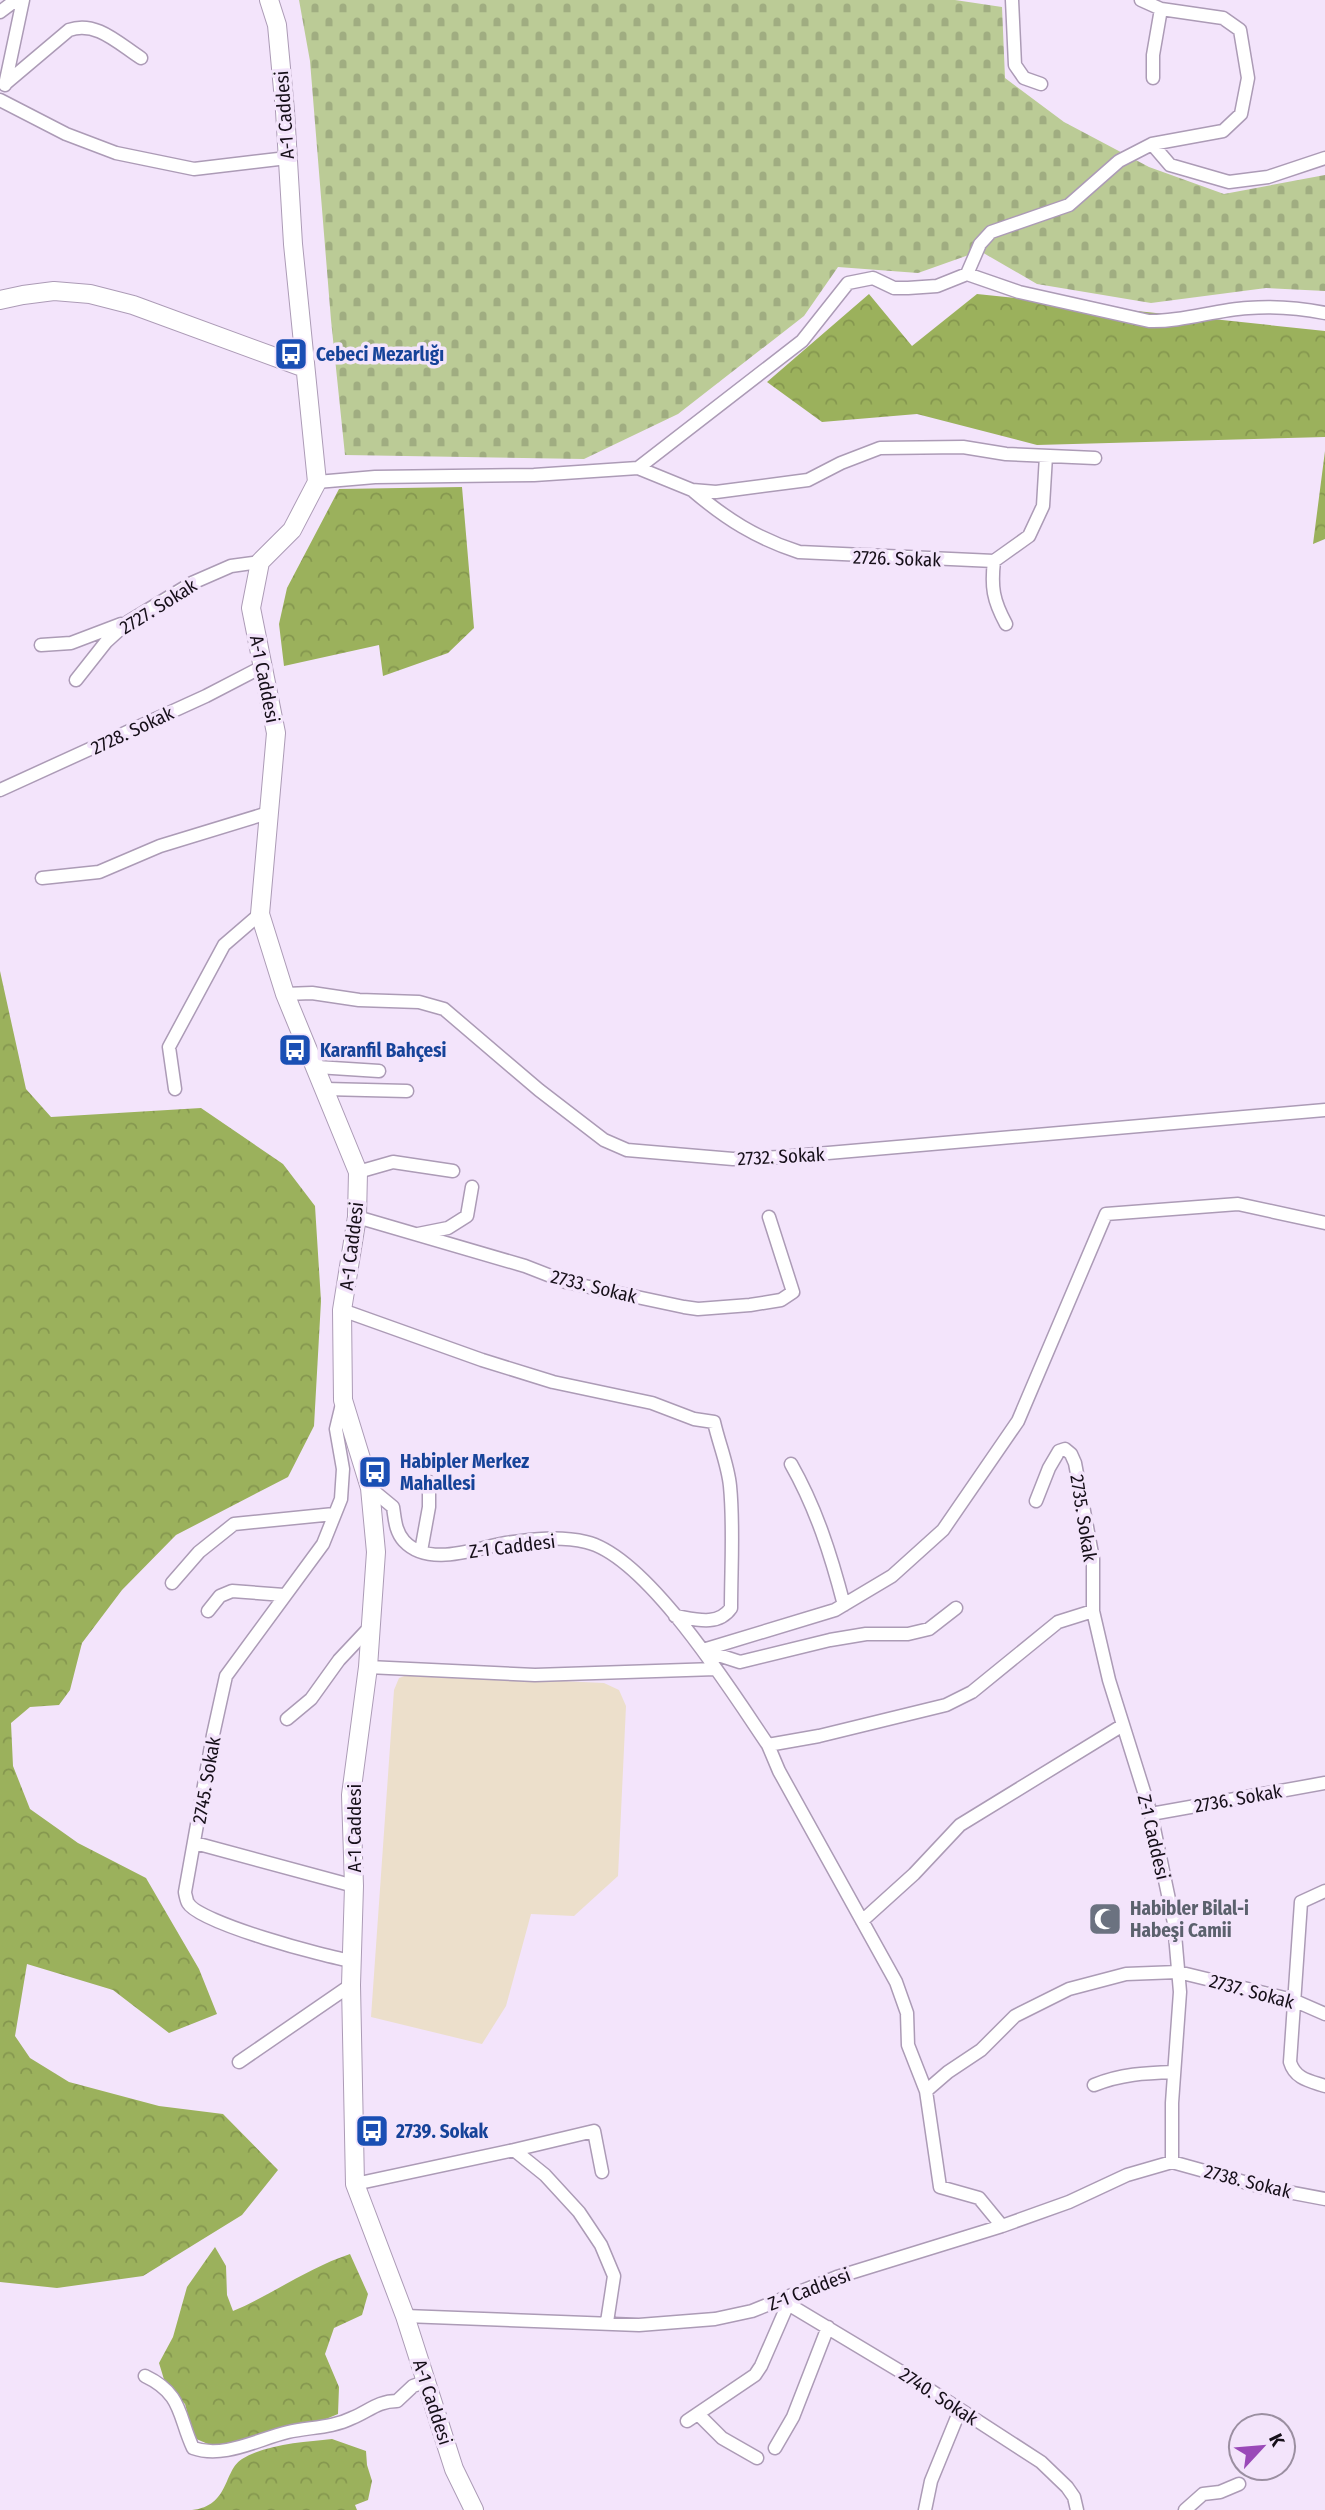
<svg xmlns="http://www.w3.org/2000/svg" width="1325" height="2510" font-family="'Fira Sans Condensed',sans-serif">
  <defs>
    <pattern id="forest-crowns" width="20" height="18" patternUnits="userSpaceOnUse" patternTransform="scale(1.75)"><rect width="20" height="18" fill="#9bb15c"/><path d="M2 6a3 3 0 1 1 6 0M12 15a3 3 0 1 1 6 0" fill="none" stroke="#85974f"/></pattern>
    <pattern id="cemetery-stones" width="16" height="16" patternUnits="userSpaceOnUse" patternTransform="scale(1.75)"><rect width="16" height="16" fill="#bbcb96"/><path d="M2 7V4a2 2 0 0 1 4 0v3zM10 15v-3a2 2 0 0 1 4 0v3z" fill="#a0ad81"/></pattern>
  </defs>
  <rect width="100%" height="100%" fill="#f3e4fb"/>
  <path fill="#ecdfcb" d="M410,1674L604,1683L619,1690L626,1706L618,1876L574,1916L531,1914L506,2006L482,2044L371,2017L394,1690L399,1678Z"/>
  <path fill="url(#forest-crowns)" d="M869,294L912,346L977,294L1325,331V437L1037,445L917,414L822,422L767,382Z
    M1325,451V539L1313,544Z
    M462,487L474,628L448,653L383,676L379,645L284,666L279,624L287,588L339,489Z
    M0,971L26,1089L51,1117L201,1108L283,1164L315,1206L321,1301L314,1426L288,1477L176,1535L122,1590L82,1643L70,1690L59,1705L30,1707L11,1723L13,1766L30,1809L78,1843L146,1878L199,1969L217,2014L169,2033L113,1990L27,1964L15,2036L30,2058L69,2082L159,2106L223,2114L278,2170L242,2215L143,2276L57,2288L0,2282Z
    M215,2247L226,2266L227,2295L233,2311C273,2294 308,2268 350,2254L368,2294L362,2315L334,2328L325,2354L339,2387L338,2414L314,2424L272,2431L215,2447L194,2438L185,2404L166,2386L159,2363L173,2337L187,2287Z
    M332,2439L366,2451L367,2465L372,2481L368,2500L355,2505L357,2510H192C230,2506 223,2471 242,2459C267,2444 304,2442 332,2439Z"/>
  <path fill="url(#cemetery-stones)" d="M299,0H955L1002,7L1005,78L1064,122L1149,167L1224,194L1325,175V291L1266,288L1151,303L1037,284L980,251L918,273L838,267L804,316L678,414L584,459L345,455L331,320L310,61Z"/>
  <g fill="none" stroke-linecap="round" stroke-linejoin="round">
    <defs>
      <path id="minor" d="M1012,0L1015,65L1024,78L1041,84
        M0,12L16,0
        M1153,78V55L1161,9
        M5,84L69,30C96,20 119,44 141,58
        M5,85L23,0
        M0,100L66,134L116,153L194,169L287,158
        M1152,144L1170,165L1229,182L1268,177L1325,158
        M967,274L1019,292L1149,321C1183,322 1214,310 1248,308C1273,306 1300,308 1325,313
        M638,468L802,341L848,283L873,278L894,288H908L937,286L967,274L980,244L991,232L1069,205L1119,161L1152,144L1223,131L1241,114L1248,78L1240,30L1223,18L1161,9L1141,0
        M317,482L375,477L534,475L638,468L692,490L716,492L808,480L841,463L880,448L963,447L1006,454L1095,458
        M692,490C726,519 756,538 799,552L994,561L1029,536L1043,506L1046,456
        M994,561C991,587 993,600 1006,624
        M41,645L71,643L121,624
        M76,680L106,642L128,622L192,583L231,566L260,562
        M0,790L206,696L262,667
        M42,878L99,872L160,846L268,813
        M285,994L312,993L359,1000L419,1002L444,1009L539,1090L604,1140L627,1150L733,1159L782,1157L1325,1110
        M317,1067L379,1071
        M175,1089L169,1047L224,945L260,914
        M325,1089L407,1091
        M358,1172L393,1162L453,1171
        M357,1217L525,1266L566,1282L684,1307L698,1309L750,1305L781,1300L793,1292L769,1217
        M418,1234L448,1228L467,1216L472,1187
        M342,1310L482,1360L553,1382L652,1403L694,1419L714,1422C719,1444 728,1465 730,1486C734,1526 731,1568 731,1608C718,1627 694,1619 675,1616
        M343,1400L336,1429L343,1469L341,1499L323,1544L226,1676L213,1735L185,1892C185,1893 187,1902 188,1903C199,1923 326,1957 352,1961
        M791,1464C816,1508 831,1555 844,1605
        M370,1488L393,1507C395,1519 395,1531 404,1541C429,1568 476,1548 506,1543C532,1539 560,1536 586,1542C647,1556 732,1692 768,1745L819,1736L946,1705L972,1692L1058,1622L1093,1611
        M421,1551L429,1507V1482
        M172,1583L199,1552L234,1524L334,1514
        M208,1611L220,1596L232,1591L284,1595
        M703,1650L835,1610L892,1576L943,1530L1018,1421L1106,1214L1238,1204L1325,1223
        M703,1650L740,1662L830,1640L866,1634H908L929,1629L956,1608
        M368,1667L535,1675L716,1669
        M287,1719L311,1699L339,1660L370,1627
        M768,1745L779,1771L896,1982L907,2013L908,2045L926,2091
        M1151,1814L1325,1783
        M195,1843L354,1886
        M1325,1891L1301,1902L1290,2062C1295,2079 1310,2081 1325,2086
        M862,1921L914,1874L960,1825L1123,1725
        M239,2062L351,1985
        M1094,2085C1121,2074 1145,2073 1174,2072
        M514,2150L594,2131L602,2172
        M1172,2162L1262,2187L1325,2199
        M355,2184L514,2150L545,2175L579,2212L601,2245L614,2276L607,2322
        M1002,2226L979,2198L940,2187L926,2091L948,2072L981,2050L1015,2016L1069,1989L1126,1974L1178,1972L1293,2000L1325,2014
        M784,2300L788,2304L913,2379L1041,2462L1067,2487L1074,2497L1077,2510
        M405,2316L639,2325L715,2319L752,2311L837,2277L1002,2226L1069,2202L1127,2175L1172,2162V2103L1180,1992L1174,1923L1151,1814L1109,1680L1093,1611V1559L1075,1463L1071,1454L1065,1449L1059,1451L1049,1468L1036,1501
        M145,2376C183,2394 178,2416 193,2448C224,2459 258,2439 288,2432C309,2427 332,2428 352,2418C369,2411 378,2401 397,2401L413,2386L427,2381
        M698,2414L722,2438L757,2458
        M687,2421L755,2375L761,2366L788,2304
        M775,2448L793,2417L828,2327
        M925,2510L931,2481L960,2410
        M1185,2510L1203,2494L1220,2492L1239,2484"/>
      <path id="secondary" d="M269,0L277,25L285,111L293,244L317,482L292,530L260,562L251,608L276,733L260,914L285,994L358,1172L357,1217L342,1310L343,1400L370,1488L376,1552L368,1667L351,1795L354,1886L351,1985L355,2184L405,2316L454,2469L474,2510
        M0,300L23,295L54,291L90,294L133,305L305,368"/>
    </defs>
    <use href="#minor" stroke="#ac9bb6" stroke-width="15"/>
    <use href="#secondary" stroke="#ac9bb6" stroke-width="20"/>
    <use href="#minor" stroke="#fff" stroke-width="12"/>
    <use href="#secondary" stroke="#fff" stroke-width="18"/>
  </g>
  <defs>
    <symbol id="bus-square" viewBox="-11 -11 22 22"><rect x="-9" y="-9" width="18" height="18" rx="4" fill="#1a4fb4" stroke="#f3e4fb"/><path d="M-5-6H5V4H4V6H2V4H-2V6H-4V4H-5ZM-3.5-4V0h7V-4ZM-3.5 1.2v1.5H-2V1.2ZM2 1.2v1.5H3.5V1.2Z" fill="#fff"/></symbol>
    <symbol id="mosque-square" viewBox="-11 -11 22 22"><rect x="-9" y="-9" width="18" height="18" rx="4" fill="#6b7280" stroke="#f3e4fb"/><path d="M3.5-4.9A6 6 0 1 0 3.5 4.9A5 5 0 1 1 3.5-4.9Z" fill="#fff"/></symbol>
  </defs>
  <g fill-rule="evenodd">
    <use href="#bus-square" x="272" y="335" width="38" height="38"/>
    <use href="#bus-square" x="276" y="1031" width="38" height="38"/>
    <use href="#bus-square" x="356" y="1453" width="38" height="38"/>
    <use href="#mosque-square" x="1086" y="1900" width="38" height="38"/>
    <use href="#bus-square" x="353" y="2112" width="38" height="38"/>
  </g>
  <g text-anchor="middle" stroke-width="7" stroke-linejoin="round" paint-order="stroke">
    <g font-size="19" fill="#160f19" stroke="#f3e4fb">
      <text transform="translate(284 115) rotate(-94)" y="7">A-1 Caddesi</text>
      <text transform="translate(897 558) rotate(2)" y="7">2726. Sokak</text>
      <text transform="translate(158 606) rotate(-32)" y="7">2727. Sokak</text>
      <text transform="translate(265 679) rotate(79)" y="7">A-1 Caddesi</text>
      <text transform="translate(132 730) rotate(-25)" y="7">2728. Sokak</text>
      <text transform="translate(781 1156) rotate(-3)" y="7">2732. Sokak</text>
      <text transform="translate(351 1246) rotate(-83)" y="7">A-1 Caddesi</text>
      <text transform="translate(594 1286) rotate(14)" y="7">2733. Sokak</text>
      <text transform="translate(1084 1518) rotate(81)" y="7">2735. Sokak</text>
      <text transform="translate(512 1546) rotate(-7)" y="7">Z-1 Caddesi</text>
      <text transform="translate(206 1780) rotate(-80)" y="7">2745. Sokak</text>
      <text transform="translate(1238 1798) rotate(-10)" y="7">2736. Sokak</text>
      <text transform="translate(354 1828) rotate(-90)" y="7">A-1 Caddesi</text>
      <text transform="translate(1154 1837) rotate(77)" y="7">Z-1 Caddesi</text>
      <text transform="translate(1252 1991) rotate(15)" y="7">2737. Sokak</text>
      <text transform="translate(1248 2181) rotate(14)" y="7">2738. Sokak</text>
      <text transform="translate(809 2289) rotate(-21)" y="7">Z-1 Caddesi</text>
      <text transform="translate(939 2396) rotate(33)" y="7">2740. Sokak</text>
      <text transform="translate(433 2402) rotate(72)" y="7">A-1 Caddesi</text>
    </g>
    <g font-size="19" font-weight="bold" fill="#164399" stroke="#f3e4fb" text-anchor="start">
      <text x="316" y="361">Cebeci Mezarlığı</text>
      <text x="320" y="1057">Karanfil Bahçesi</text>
      <text x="400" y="1468">Habipler Merkez<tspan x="400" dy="22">Mahallesi</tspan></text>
      <text x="396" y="2138">2739. Sokak</text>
    </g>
    <g font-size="19" font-weight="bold" fill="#5b616d" stroke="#f3e4fb" text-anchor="start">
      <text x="1130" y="1915">Habibler Bilal-i<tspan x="1130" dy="22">Habeşi Camii</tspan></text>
    </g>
  </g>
  <g transform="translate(1262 2447) rotate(64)"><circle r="33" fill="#f3e4fb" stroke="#9b8fa1" stroke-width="2"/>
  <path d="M0-5L12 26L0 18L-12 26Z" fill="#9a49b8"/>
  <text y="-10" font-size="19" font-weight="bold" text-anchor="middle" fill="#160f19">K</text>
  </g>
</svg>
